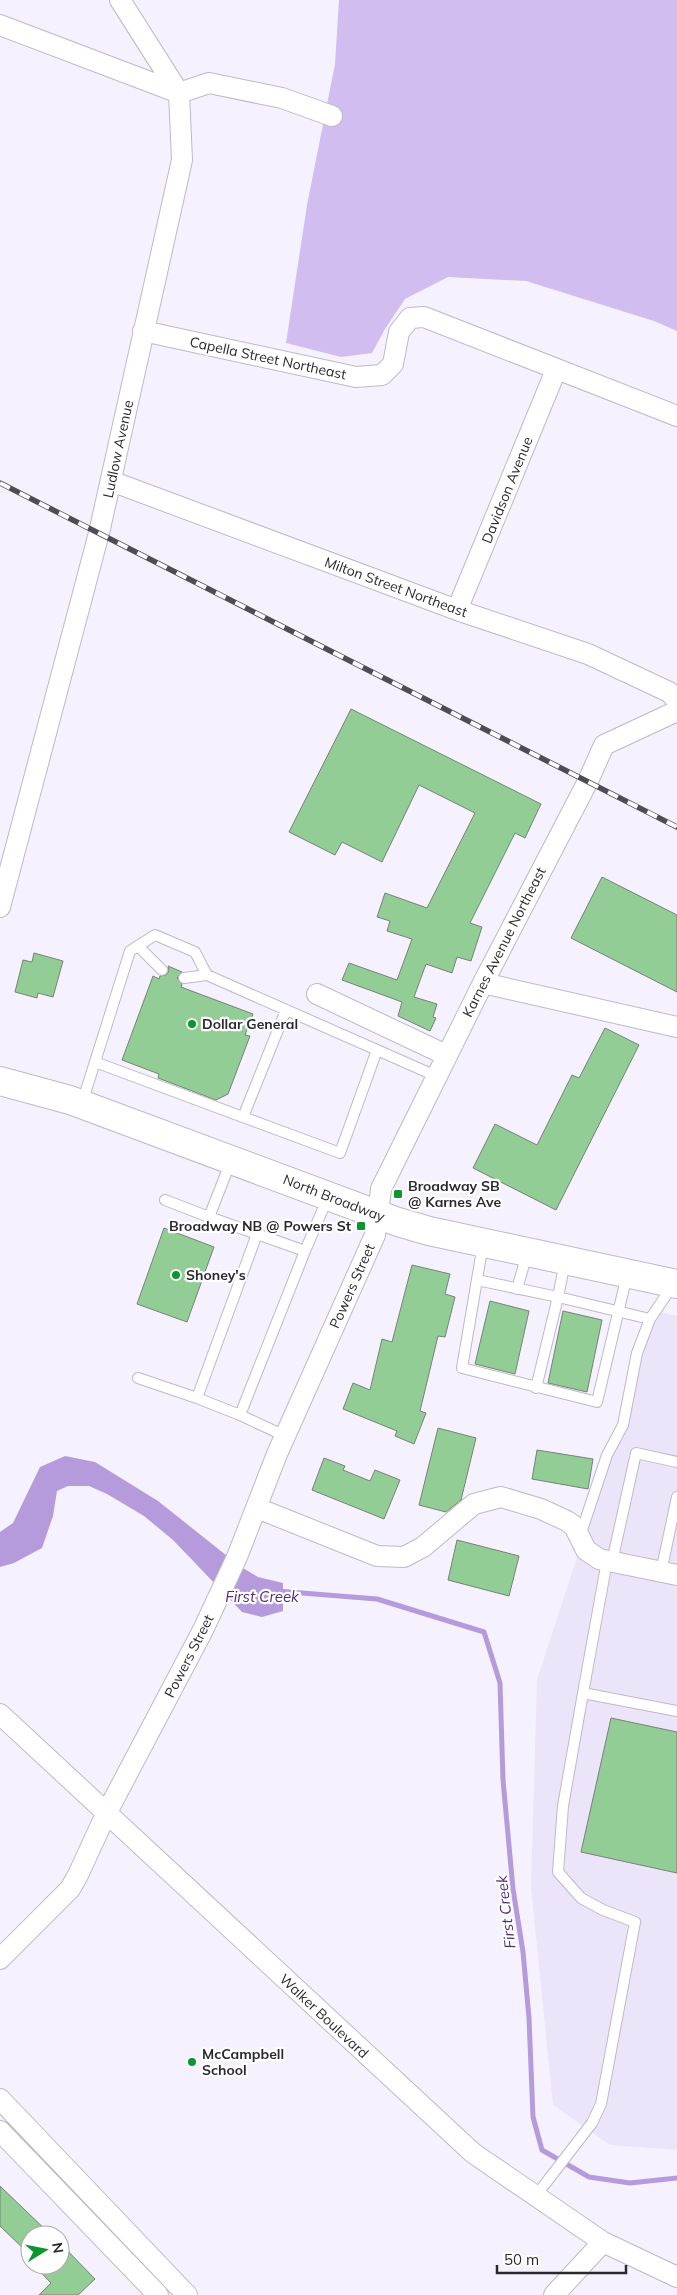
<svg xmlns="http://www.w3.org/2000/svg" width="677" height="2295" font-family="Mulish,sans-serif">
  <rect width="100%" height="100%" fill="#f6f1ff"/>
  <path fill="#ece4f9" d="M657,1312L677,1316V2150L610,2145L553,2105L531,1887L537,1680Z"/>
  <path fill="#d2bdf1" d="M339,0H677V331L654,321L526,281L448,277L405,299L385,329L372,353L341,357L286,343L307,205L335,64Z"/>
  <path fill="#b59bdc" d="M65,1456L95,1462L158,1501L241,1567L258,1577L283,1583V1611L262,1617L242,1612L173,1540L144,1516L107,1494L89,1486H68L57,1491L53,1516L42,1548L14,1563L0,1567V1532L13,1523L40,1467Z"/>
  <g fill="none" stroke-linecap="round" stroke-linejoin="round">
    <path stroke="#b59bdc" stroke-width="5" d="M277,1591L377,1599L484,1632L500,1683L503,1780L513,1889L523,1952L529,2018L533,2117L542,2150L589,2177L630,2183L677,2178"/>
  </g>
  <path fill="#93cd96" stroke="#778177" d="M351,709L541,804L525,838L515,833L470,923L482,927L471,961L457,957L452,973L426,964L414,997L437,1004L433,1017L436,1018L430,1031L398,1016L402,1002L342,980L349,963L397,980L412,939L387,931L390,921L377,917L385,893L427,908L475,813L419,785L382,862L342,842L335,855L289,832Z
    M602,877L677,915V992L571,938Z
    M34,953L63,961L53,997L38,993L37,998L15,992L23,960L32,962Z
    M168,966L182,972L177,978L182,984L181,987L253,1014L245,1035L250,1036L228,1094L216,1100L158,1078L159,1074L122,1060L153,976L159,979L160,976L166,975L169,971Z
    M605,1028L639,1045L556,1210L473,1168L495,1124L537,1145L572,1075L579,1078Z
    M164,1228L214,1247L187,1322L137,1304Z
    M412,1265L450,1274L445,1294L455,1297L445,1337L438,1336L420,1411L426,1413L414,1444L395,1436L397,1431L343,1409L353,1383L370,1390L382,1339L392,1342Z
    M490,1301L529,1311L515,1374L475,1364Z
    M563,1311L602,1320L587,1392L548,1383Z
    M438,1428L476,1438L461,1500L446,1512L419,1505Z
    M537,1450L593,1459L588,1489L532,1479Z
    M324,1458L345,1466L343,1470L370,1481L375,1470L400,1480L384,1519L312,1490Z
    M457,1540L519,1556L509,1596L448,1580Z
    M611,1718L677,1732V1873L581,1852Z
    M0,2186L51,2235H30V2255L0,2226Z
    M60,2243L95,2279L78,2295H39L51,2283L34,2265H60Z"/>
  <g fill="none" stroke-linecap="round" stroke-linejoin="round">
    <defs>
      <path id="lane" d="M138,946L162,970
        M184,978L207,975
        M95,1062L340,1153L377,1050
        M82,1103L130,951L155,935L195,952L207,975L436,1076
        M243,1117L286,1010
        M165,1200L209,1217L231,1161
        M209,1217L305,1251L240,1415L285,1436
        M483,1244L462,1368L597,1402L627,1275
        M305,1251L328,1197
        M477,1280L558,1297L565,1262
        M517,1289L527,1254
        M138,1378L197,1398
        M536,1388L558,1297L650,1319L673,1285
        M240,1415L197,1398L257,1234
        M580,1536L607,1455L623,1425L637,1353L650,1319
        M612,1562L636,1453L677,1462
        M661,1572L677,1497
        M583,1693L607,1561
        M535,2197L592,2123L601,2104L635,1922L603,1910L581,1898L558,1872L563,1806L583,1693L677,1711"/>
      <path id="street" d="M0,25L179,93L209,83L282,98L332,116
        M143,331L356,377L382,375L393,364L399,332L410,318L424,317L677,416
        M111,481L457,610L588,654L669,692L677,700
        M457,610L556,370
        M0,907L99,533L182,160L179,93L120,0
        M483,983L677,1027
        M317,994L446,1055
        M257,1508L377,1556L404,1557L423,1547L474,1504L501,1497L541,1509L567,1521L574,1526L586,1550L599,1559L677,1575
        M0,1714L473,2153L603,2242L677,2277
        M0,1959L70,1889L78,1875L106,1814L203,1630L237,1557L277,1454L375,1235L381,1189L483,983L588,781L604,745L677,711
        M0,2099L187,2295
        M0,2131L158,2295
        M554,2295L603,2242"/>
      <path id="primary" d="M0,1081L70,1100L398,1222L429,1231L677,1284"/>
    </defs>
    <use href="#lane" stroke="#beb9c6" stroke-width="12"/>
    <use href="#street" stroke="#beb9c6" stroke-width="22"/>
    <use href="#primary" stroke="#beb9c6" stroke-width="30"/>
    <use href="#lane" stroke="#fff" stroke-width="10"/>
    <use href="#street" stroke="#fff" stroke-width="20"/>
    <use href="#primary" stroke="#fff" stroke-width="28"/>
    <defs>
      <path id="rail" d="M0,483L677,827"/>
    </defs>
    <use href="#rail" stroke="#4f4c53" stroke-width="5.5"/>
    <use href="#rail" stroke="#fff" stroke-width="4" stroke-dasharray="11" stroke-linecap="butt"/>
  </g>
  <g fill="#09972e" stroke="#fff" stroke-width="2">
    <circle cx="192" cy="1024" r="5"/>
    <rect x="393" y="1189" width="10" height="10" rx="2.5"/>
    <rect x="356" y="1221" width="10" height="10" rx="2.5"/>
    <circle cx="176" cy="1275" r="5"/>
    <circle cx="192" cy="2062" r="5"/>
  </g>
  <g text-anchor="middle" stroke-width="4.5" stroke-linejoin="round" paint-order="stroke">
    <g font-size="14" fill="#2b292e" stroke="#fff">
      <text transform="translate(268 358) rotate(12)" y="5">Capella Street Northeast</text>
      <text transform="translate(118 449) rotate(-78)" y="5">Ludlow Avenue</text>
      <text transform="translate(507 490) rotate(-68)" y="5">Davidson Avenue</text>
      <text transform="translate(396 587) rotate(20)" y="5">Milton Street Northeast</text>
      <text transform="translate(504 942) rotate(-63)" y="5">Karnes Avenue Northeast</text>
      <text transform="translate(334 1198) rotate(21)" y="5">North Broadway</text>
      <text transform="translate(352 1286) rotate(-66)" y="5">Powers Street</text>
      <text transform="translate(189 1656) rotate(-63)" y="5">Powers Street</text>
      <text transform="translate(324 2016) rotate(43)" y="5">Walker Boulevard</text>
    </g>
    <g font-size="14" font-weight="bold" fill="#2b292e" stroke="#fff" text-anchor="start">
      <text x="202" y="1029">Dollar General</text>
      <text x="408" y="1191">Broadway SB<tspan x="408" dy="16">@ Karnes Ave</tspan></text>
      <text x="351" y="1231" text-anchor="end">Broadway NB @ Powers St</text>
      <text x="186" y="1280">Shoney's</text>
      <text x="202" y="2059">McCampbell<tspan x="202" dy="16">School</tspan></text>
    </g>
    <g font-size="15" font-style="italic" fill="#512c79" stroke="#fff">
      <text x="262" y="1602">First Creek</text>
      <text transform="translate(506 1912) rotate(-97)" y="5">First Creek</text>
    </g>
  </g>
  <g transform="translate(45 2250) rotate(80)"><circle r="24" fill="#ffffff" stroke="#aaa9ab"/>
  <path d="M0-4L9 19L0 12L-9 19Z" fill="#09972e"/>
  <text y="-8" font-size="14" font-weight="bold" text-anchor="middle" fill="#2b292e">N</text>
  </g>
  <path d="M497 2265v8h129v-8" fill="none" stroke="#2b292e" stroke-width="2.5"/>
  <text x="504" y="2265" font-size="15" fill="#2b292e" stroke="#ffffff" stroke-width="4" paint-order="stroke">50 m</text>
</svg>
